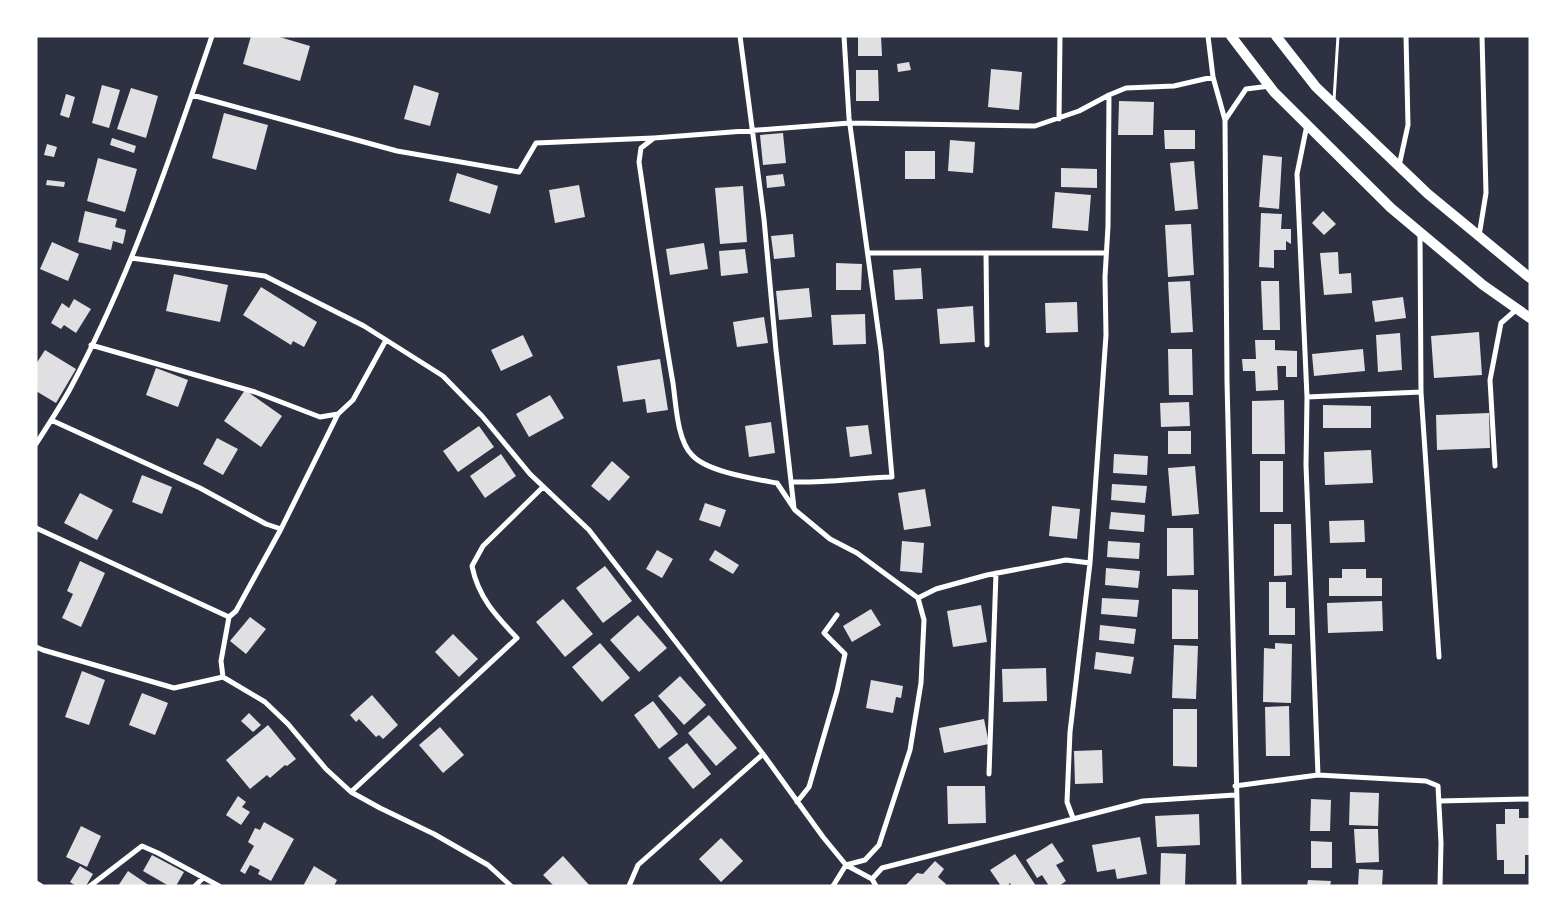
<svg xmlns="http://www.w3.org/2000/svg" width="1566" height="922" font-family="'Alegreya Sans',sans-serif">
  <rect width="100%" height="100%" fill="#2d3142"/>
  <path fill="#e0e0e3" d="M251,36H276L310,46L300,81L243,64Z
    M858,36H881L882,56H858Z
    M909,62L911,70L898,72L897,64Z
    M991,69L1022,72L1019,110L988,107Z
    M856,70H878L879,101H856Z
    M102,85L120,90L109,128L92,123Z
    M414,85L439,93L430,126L404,119Z
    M131,88L158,96L146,138L117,129Z
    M66,94L75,97L69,118L60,115Z
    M1119,101L1154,102L1153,135H1118Z
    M224,113L268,125L256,170L212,158Z
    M1164,130H1195V149H1165Z
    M783,133L786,163L763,165L760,135Z
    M112,138L136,146L134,153L110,145Z
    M950,140L975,142L973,173L948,171Z
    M47,144L57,147L54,157L44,155Z
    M905,151H935V179H905Z
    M1263,155L1282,157L1279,209L1259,207Z
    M98,158L137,169L125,212L87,201Z
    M1194,161L1198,209L1175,211L1170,163Z
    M1061,168L1097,169V188L1061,187Z
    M457,173L498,186L490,214L449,201Z
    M783,174L785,186L767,188L766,176Z
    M47,180L65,182L64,187L46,185Z
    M579,185L585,217L555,223L549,190Z
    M743,186L747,242L720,244L715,188Z
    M1055,192L1091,195L1088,231L1052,228Z
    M85,211L117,219L115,227L126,230L123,244L113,241L111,250L78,242Z
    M1323,211L1336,224L1324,235L1312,223Z
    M1261,213L1282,214L1281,229H1291V244L1286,241V250H1274V268L1259,267Z
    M1191,224L1194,275L1168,277L1165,225Z
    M793,234L795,257L774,259L771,236Z
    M52,242L79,254L68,281L40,269Z
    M704,243L708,269L670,275L666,249Z
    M745,249L748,273L721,276L719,251Z
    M1338,252L1339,274L1351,273L1352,293L1324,295L1320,253Z
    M836,263L862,264L861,290H836Z
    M921,268L923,299L895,300L893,270Z
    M174,274L228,285L220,322L166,311Z
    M1190,281L1193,332L1171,333L1168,282Z
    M1261,281H1279L1280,330H1263Z
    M261,287L317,322L304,347L293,341L291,345L243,315Z
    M809,288L812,317L779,320L776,291Z
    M1403,297L1406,318L1375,322L1372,301Z
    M74,299L91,309L76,333L64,325L61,329L51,323L62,303L69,308Z
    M1077,302L1078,332L1046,333L1045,303Z
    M973,306L975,342L940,344L937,309Z
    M865,314L866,344L833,345L831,315Z
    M764,317L768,343L737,347L733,322Z
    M1479,332L1482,375L1434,378L1431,336Z
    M1400,333L1402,370L1378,372L1376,335Z
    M523,335L533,356L501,371L491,350Z
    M1255,340H1275V350L1297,351V377H1286V366H1277L1278,390L1256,391L1255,371H1243L1242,359H1256Z
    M1168,349H1192L1193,395H1169Z
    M1363,349L1365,371L1314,376L1312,354Z
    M45,350L76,369L56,403L36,391V364Z
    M660,359L668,410L647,413L645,399L623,402L617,366Z
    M156,368L188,380L178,407L146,395Z
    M245,390L282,416L261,447L224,421Z
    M550,395L564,418L529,437L516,414Z
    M1284,400L1285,454H1252V401Z
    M1189,402L1190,426L1161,427L1160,403Z
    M1323,405L1371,406V428H1323Z
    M1489,413L1490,448L1437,450L1436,415Z
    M771,422L775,453L749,457L745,426Z
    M868,425L872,454L850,457L846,427Z
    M479,426L494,447L458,472L443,451Z
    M1168,431H1191V454H1168Z
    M217,438L238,449L223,475L203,464Z
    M1371,450L1373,483L1325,485L1324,452Z
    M501,454L516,476L485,498L470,476Z
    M1114,454L1148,456L1147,475L1113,473Z
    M612,461L630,477L609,501L591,486Z
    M1260,461H1283V512H1260Z
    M1195,466L1199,514L1172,516L1168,468Z
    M142,475L172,487L162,514L132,502Z
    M1112,484L1147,486L1145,503L1111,500Z
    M925,489L931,526L904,530L898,493Z
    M80,493L113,510L97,540L64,523Z
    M705,503L726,510L720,527L699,520Z
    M1052,506L1080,509L1077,539L1049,536Z
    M1111,512L1145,515L1144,532L1109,529Z
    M1364,520L1365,542L1330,543L1329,521Z
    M1274,524H1291L1292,575L1274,576Z
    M1167,528H1193L1194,575L1167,576Z
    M902,541L924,543L922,573L900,571Z
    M1108,541L1140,543L1139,559L1107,557Z
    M657,550L673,559L662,578L646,569Z
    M715,550L739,565L733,574L709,560Z
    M80,561L105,573L81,627L62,618L73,594L67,591Z
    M605,566L632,601L603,623L576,588Z
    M1106,568L1140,571L1138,588L1105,585Z
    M1342,569H1366V578H1382V596H1329V578H1342Z
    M1269,582H1286V608H1295V635H1269Z
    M1172,589L1198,590V639H1172Z
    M1102,598L1139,600L1137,617L1101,614Z
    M563,599L593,634L565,657L536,622Z
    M1382,601L1383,631L1328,633L1327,603Z
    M981,605L987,642L953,647L947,611Z
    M871,609L881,625L852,642L843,626Z
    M638,615L667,648L639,672L610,640Z
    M250,617L266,629L246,654L230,641Z
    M1100,625L1136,629L1134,644L1099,640Z
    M453,634L478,659L459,677L435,652Z
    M600,643L630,678L602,702L572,667Z
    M1275,643L1292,644L1291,703L1263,702L1264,648L1275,649Z
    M1174,645L1198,646L1196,699L1172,698Z
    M1096,652L1134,657L1131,674L1094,669Z
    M1046,668L1047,701L1003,702L1002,669Z
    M82,671L105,680L89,725L65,717Z
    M680,676L706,705L684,725L658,696Z
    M871,680L903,686L901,698L896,697L893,713L866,708Z
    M142,693L168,703L155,735L129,725Z
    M372,695L398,725L383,739L379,735L376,737L359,719L356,722L350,715Z
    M653,701L678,734L659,749L634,715Z
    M1289,706L1290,756H1266L1265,707Z
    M1173,709H1197V767L1173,766Z
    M249,713L261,725L253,732L241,721Z
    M709,715L737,748L716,766L688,733Z
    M984,719L989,744L944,753L939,728Z
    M268,725L296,759L287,766L285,765L270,778L267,775L250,789L226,760Z
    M440,727L464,755L443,773L419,745Z
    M687,743L711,774L693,789L668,758Z
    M1102,750L1103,783L1075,784L1074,751Z
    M947,786H985L986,823L948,824Z
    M1350,792L1379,793L1378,826L1349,825Z
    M238,796L246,802L242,807L250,812L241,825L226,815Z
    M1311,799L1331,800L1330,831H1310Z
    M1505,809H1519V818H1530V855H1525V874H1504V860H1497L1496,824H1505Z
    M1199,814L1200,845L1157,847L1155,816Z
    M264,822L294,839L271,881L258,874L260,870L250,865L245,874L240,871L254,846L248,842L255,828L260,830Z
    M81,826L101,836L87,867L66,857Z
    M1354,829H1378L1379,862L1356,863Z
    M1140,837L1147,874L1117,879L1115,869L1097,872L1092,845Z
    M721,838L743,861L721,882L699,859Z
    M1311,841L1332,842V868H1311Z
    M1052,843L1064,861L1056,865L1066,881L1059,886H1049L1042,875L1037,878L1026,860Z
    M1161,853L1186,854L1185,886H1160Z
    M1015,854L1036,886H1012L1010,883L1007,886H1001L990,870Z
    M152,855L184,872L176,886H169L143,871Z
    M563,856L590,886H554L543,875Z
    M935,861L944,869L938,877L946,884L944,886L906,885L917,873L923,874Z
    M80,866L93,874L86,886H76L70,882Z
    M314,866L337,880L334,886H303Z
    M1359,869L1383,870L1382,886H1358Z
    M128,871L150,886H118Z
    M1308,880L1331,881L1330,886H1307Z"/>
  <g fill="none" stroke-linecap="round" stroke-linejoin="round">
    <path stroke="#fff" stroke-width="3" d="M1334,100L1338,36"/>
    <path stroke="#fff" stroke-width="5" d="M740,36L764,219L776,350L794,508
      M1208,36L1213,77L1225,120L1227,381L1239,886
      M192,95L397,151L519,172L536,143L653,138
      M1059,119L1060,36
      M1225,120L1246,89L1270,86
      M1307,125L1297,174L1307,397L1306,465L1318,775
      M1399,166L1408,125L1406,36
      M1479,236L1486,193L1482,36
      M868,253H1106
      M986,253L987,345
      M131,258L265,276L364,326L443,376L482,416L530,474L589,530L763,754L823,837L846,865L872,879
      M91,345L255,392L320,417L338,414L353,400L386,340
      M1421,392L1439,657
      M1307,397L1421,392L1420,234
      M51,420L200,488L266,524L281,529
      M36,444C48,425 60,407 70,389C130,277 171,156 212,36
      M1495,466L1490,380L1501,323L1517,309
      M792,482C825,483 859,478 892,477L881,351L849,118L844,36
      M36,528L229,617
      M918,598L936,589L987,575L1066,560L1090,563
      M36,647L43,650L174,688L223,677L265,702L288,724L326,769L351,792L380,808L434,834L488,865L511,886
      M223,677L221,661L229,617L236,611L281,529L338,414
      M989,774L996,573
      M1235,786L1318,775L1426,781L1438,786L1441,843L1440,886
      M351,792L517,638C496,616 478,597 472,566L483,546L543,487
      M1439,801L1530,799
      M797,802L809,787L837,691L845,654L824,633L837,615
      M1073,818L1067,802L1070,732L1090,563L1106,335L1105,277L1108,226L1109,95
      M36,883L41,886
      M90,886L142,846L158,853L219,886
      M195,886L203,878
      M629,886L638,865L763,754
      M833,886L846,865L865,860L879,845L910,750L921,683L924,620L918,598L857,553L830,539L795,510L777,483C755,479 707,472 692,455C677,440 676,404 673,383C660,310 650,236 639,162L641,148L654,138L850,123L1035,126L1079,111L1109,95L1126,88L1174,86L1213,77
      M876,886L872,879L882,868L1143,801L1235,795"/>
    <path stroke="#fff" stroke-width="10" d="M1231,36L1274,92L1391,208L1483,285L1530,318
      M1276,36L1316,87L1428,194L1530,278"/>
  </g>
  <rect width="1566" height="922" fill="none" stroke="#ffffff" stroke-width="75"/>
</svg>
